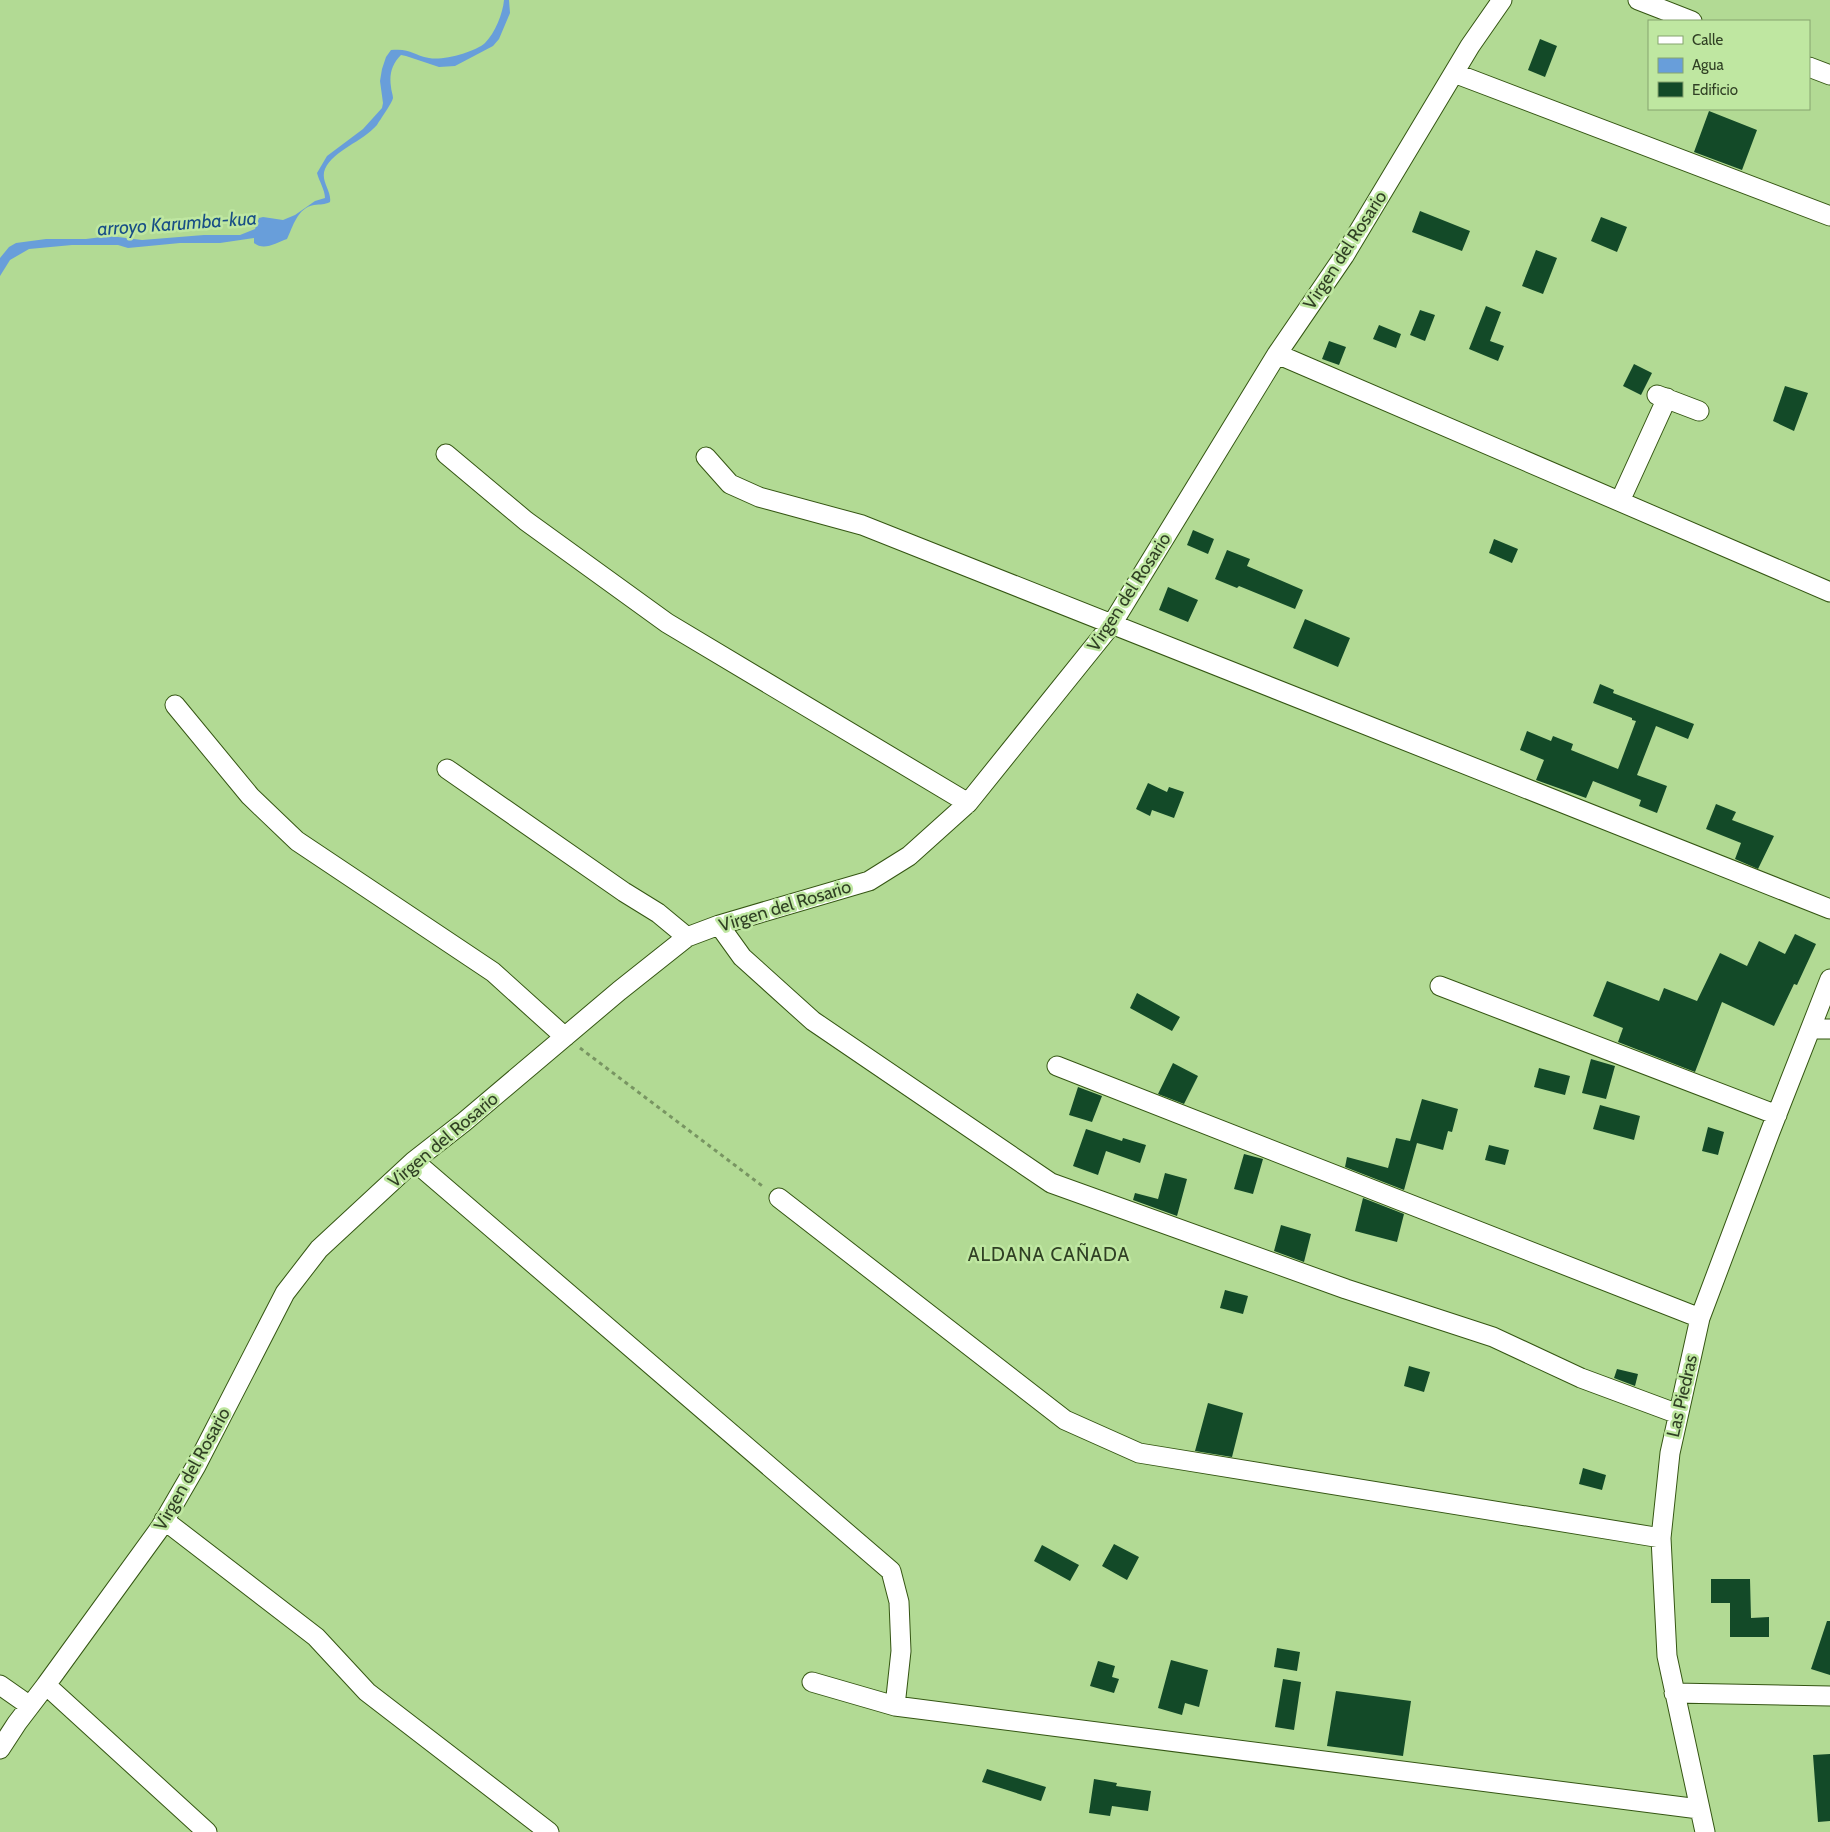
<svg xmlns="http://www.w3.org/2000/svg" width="1830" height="1832" font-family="Cabin,sans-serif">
  <rect width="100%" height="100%" fill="#b2da94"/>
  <path fill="#689eda" d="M504,0H509L510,13L499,39L493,46L455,66L439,67L406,56L401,55C392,64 389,74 391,87C391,90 393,95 393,98C392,103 380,120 377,125C362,142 334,150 325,169C320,181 332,191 330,202C324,205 321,204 314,205C297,208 293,227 287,239C276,243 264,251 254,243V238L220,243H180L128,248L118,245H72L29,249L10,260L0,276V258L9,247L16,243L46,239H86L110,236L142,240L204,235H240L255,229L259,218L263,217L283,220L295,215L315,201L325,198C325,190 319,181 317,173L327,156L363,129L382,108L383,103L380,81L382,69L386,57L391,50C411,48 413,55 429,58C443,61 475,52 485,43C495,33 503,13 504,0Z"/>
  <path fill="#134a28" d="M1540,39L1557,46L1545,77L1528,70Z
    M1709,111L1757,130L1742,170L1694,152Z
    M1420,211L1470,231L1462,251L1412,232Z
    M1601,217L1627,227L1617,252L1591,241Z
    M1536,250L1557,258L1543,294L1522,286Z
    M1486,306L1501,312L1490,341L1504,346L1498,361L1469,349Z
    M1420,310L1435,315L1425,341L1410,335Z
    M1379,325L1401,334L1396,348L1373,339Z
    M1329,341L1346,347L1339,365L1322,359Z
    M1634,364L1652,373L1641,395L1623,386Z
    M1785,386L1808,393L1794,431L1773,421Z
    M1193,530L1214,539L1208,554L1187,545Z
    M1494,539L1518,549L1512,563L1489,553Z
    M1227,550L1250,559L1247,566L1303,590L1295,609L1239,586L1237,588L1215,579Z
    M1168,587L1198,600L1188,622L1159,610Z
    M1305,619L1350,638L1338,667L1293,648Z
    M1600,684L1614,690L1613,693L1694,724L1688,739L1656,726L1637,775L1667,786L1657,813L1639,806L1641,800L1593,781L1586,798L1536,780L1544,760L1520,750L1527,731L1551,741L1553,736L1573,744L1571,750L1618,769L1636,721L1632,720V718L1593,703Z
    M1148,783L1167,792L1169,787L1184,792L1174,818L1152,810L1150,816L1136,809Z
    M1716,804L1736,812L1732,820L1774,836L1758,869L1735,859L1741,843L1706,829Z
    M1795,934L1816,944L1797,985L1794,984L1774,1026L1722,1002L1695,1072L1618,1042L1623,1028L1593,1016L1607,981L1659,1001L1664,988L1697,1001L1720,953L1747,966L1759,941L1785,954Z
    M1137,993L1180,1017L1172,1031L1130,1008Z
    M1591,1059L1615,1066L1606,1099L1582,1093Z
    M1173,1063L1198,1076L1184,1104L1158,1094Z
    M1539,1068L1570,1076L1565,1095L1534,1087Z
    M1078,1087L1102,1096L1092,1122L1069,1115Z
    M1422,1099L1458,1109L1452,1132L1448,1131L1443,1150L1417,1143L1404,1190L1345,1167L1347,1157L1388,1168L1396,1138L1410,1141Z
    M1600,1105L1640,1116L1634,1140L1593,1129Z
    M1708,1127L1724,1132L1718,1155L1702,1151Z
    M1086,1129L1122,1141L1123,1138L1146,1145L1140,1163L1106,1151L1098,1175L1073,1166Z
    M1489,1145L1509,1150L1505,1165L1485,1160Z
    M1244,1154L1263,1159L1253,1194L1234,1189Z
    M1165,1173L1187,1179L1177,1216L1133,1200L1135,1193L1158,1199Z
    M1363,1198L1404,1214L1397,1242L1355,1231Z
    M1281,1225L1311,1234L1304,1262L1274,1251Z
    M1225,1290L1248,1296L1243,1314L1220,1308Z
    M1409,1366L1430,1372L1424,1392L1404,1386Z
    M1617,1369L1638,1374L1635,1386L1614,1378Z
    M1208,1403L1243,1413L1232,1457L1195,1451Z
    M1583,1468L1606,1475L1602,1490L1579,1484Z
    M1114,1544L1139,1557L1127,1580L1102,1566Z
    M1042,1545L1079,1565L1070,1581L1034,1561Z
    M1711,1579H1750L1751,1618L1769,1617V1637H1730V1603H1711Z
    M1827,1621H1830V1675L1811,1669Z
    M1277,1648L1300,1652L1297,1671L1274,1667Z
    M1171,1660L1208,1670L1199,1707L1185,1703L1182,1715L1158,1708Z
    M1098,1661L1115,1666L1112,1677L1119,1679L1114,1693L1090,1686Z
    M1283,1679L1301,1682L1294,1730L1275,1727Z
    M1336,1691L1411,1701L1403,1756L1327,1746Z
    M1830,1754V1821L1818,1822L1813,1755Z
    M987,1769L1046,1787L1041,1801L982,1782Z
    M1094,1779L1117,1783L1116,1786L1151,1791L1148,1811L1112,1806L1110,1816L1089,1813Z"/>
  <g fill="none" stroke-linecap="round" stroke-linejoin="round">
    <defs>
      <path id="minor" d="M1638,0L1692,21
        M1809,67L1830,75
        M1454,73L1830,216
        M1277,354L1830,592
        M1657,395L1699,411
        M446,454L526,521L667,623L968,803
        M706,457L730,484L759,497L862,525L1830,909
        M1620,501L1667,398
        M175,705L250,796L297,841L493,972L565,1037
        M447,769L624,892L658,913L687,937
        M719,925L742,957L813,1021L1051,1183L1346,1289L1493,1337L1581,1378L1678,1414
        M1440,986L1777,1115
        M1812,1029H1830
        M1057,1066L1700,1318
        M414,1161L891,1571L899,1602L901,1651L895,1706
        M779,1198L1065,1420L1139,1453L1661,1538
        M164,1520L316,1637L367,1692L549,1832
        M812,1682L895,1706L1699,1809
        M0,1685L30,1706
        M46,1685L207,1832
        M1674,1693L1830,1696
        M0,1749L17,1723L46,1685L160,1528L196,1466L285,1293L319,1249L414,1161L464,1122L619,991L687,937L719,925L869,881L909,856L968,803L1112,624L1277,354L1344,256L1470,46L1502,0
        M1705,1832L1667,1656L1661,1538L1670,1453L1700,1318L1770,1132L1830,979"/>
    </defs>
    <use href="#minor" stroke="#355613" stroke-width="21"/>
    <path stroke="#789562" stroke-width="3" stroke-dasharray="4 4" stroke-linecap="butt" d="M580,1048L765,1188"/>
    <use href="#minor" stroke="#fff" stroke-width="19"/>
  </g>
  <g text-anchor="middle" stroke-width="5" stroke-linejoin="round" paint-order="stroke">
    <g font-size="18" fill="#304024" stroke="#bfe7a1">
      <text transform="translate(1345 250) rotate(-57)" y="6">Virgen del Rosario</text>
      <text transform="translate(1129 592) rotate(-57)" y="6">Virgen del Rosario</text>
      <text transform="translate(785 906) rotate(-17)" y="6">Virgen del Rosario</text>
      <text transform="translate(443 1140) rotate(-40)" y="6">Virgen del Rosario</text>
      <text transform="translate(1682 1396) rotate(-77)" y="6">Las Piedras</text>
      <text transform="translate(192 1469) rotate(-61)" y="6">Virgen del Rosario</text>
    </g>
    <g font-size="19" font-style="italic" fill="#174e86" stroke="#bfe7a1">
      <text transform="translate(177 223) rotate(-4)" y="7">arroyo Karumba-kua</text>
    </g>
    <g font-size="19" letter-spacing="1" fill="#304024" stroke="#bfe7a1">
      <text x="1049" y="1261">ALDANA CAÑADA</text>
    </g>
  </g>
  <rect x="1648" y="20" width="162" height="90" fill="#bfe7a1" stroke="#86a46f"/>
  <rect x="1658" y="36" width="25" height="8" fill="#ffffff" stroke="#86a46f"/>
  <text x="1692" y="45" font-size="15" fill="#304024">Calle</text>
  <rect x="1658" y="58" width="25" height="15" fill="#689eda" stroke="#86a46f"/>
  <text x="1692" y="70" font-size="15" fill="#304024">Agua</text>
  <rect x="1658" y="82" width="25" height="15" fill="#134a28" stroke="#86a46f"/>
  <text x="1692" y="95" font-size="15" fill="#304024">Edificio</text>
</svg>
